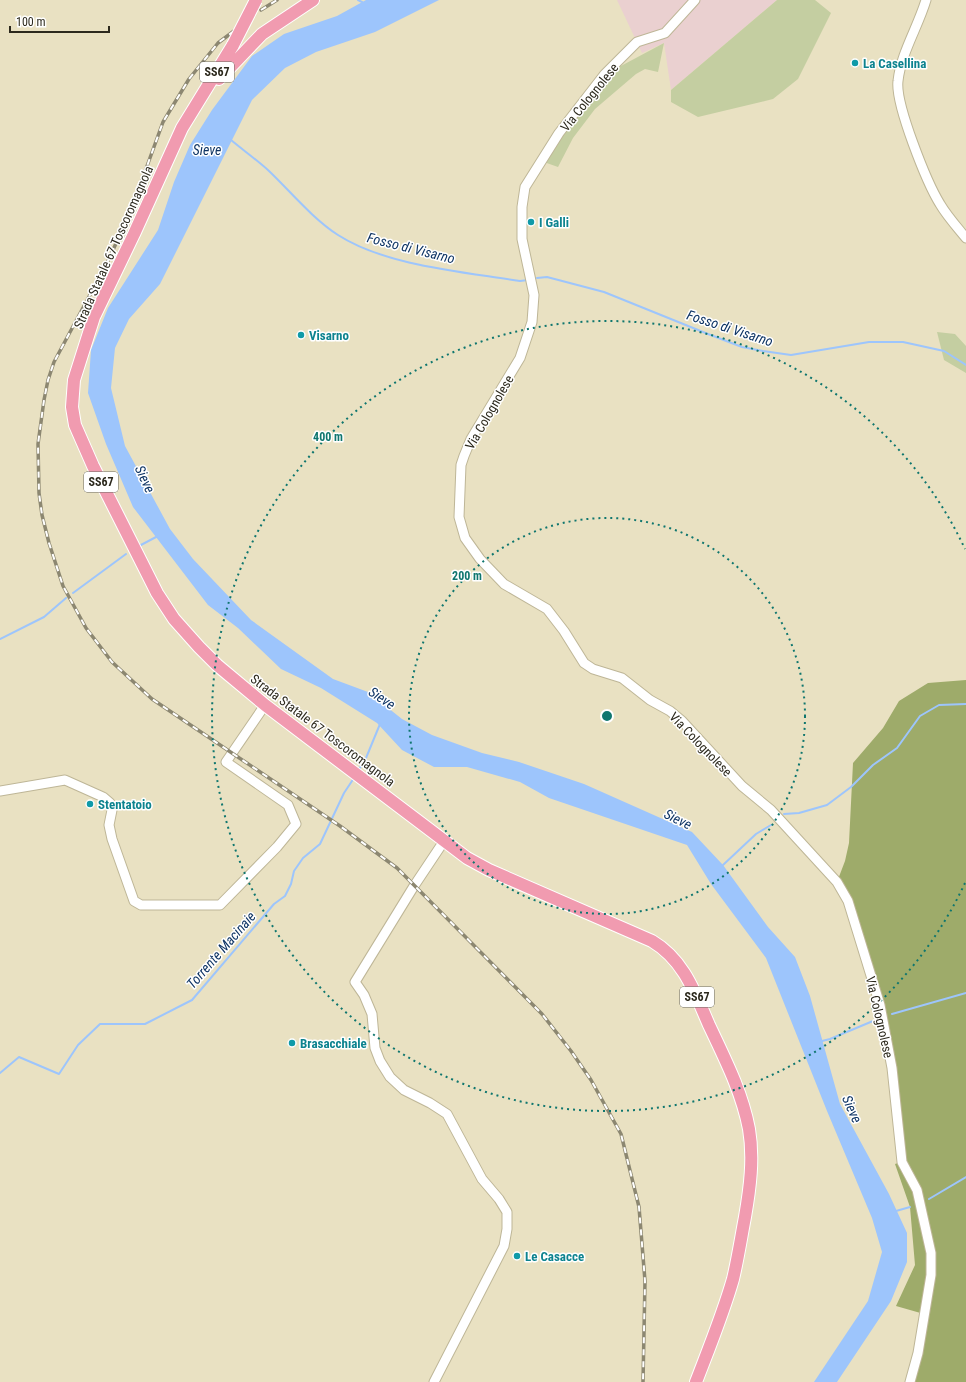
<svg xmlns="http://www.w3.org/2000/svg" width="966" height="1382" font-family="'Roboto Condensed',sans-serif">
  <rect width="100%" height="100%" fill="#e9e1c2"/>
  <path fill="#ead0d0" d="M617,0H777L671,90L664,43L642,53Z"/>
  <path fill="#c4cea1" d="M777,0H815L831,13L798,79L773,99L698,117L671,102V90Z
    M664,43L658,72L645,69L636,74L595,109L573,138L558,167L541,161L604,75Z
    M937,332L955,334L966,346V373L944,360Z"/>
  <path fill="#9eab6a" d="M966,680V1382H910L924,1314L896,1306L915,1265L910,1207L895,1164L901,1162L880,1005L837,882L845,861L849,843L853,763L883,728L899,701L928,683Z"/>
  <path fill="#9dc5fc" d="M366,0H439L375,32L316,52L285,68L252,100L160,284L129,319L115,348L111,388L125,446L170,529L193,559L251,620L333,679L368,692L402,719L432,735L482,753L519,762L584,784L692,832L723,865L768,927L795,957L810,996L840,1104L889,1194L907,1233V1262L891,1301L837,1382H814L868,1301L882,1252L872,1218L827,1111L766,958L711,884L687,845L549,798L520,782L467,767H434L402,750L377,723L321,688L281,669L238,628L208,605L133,507L106,444L88,393L91,350L108,308L158,230L174,182L190,145L212,110L252,56L284,34L337,16Z"/>
  <g fill="none" stroke-linecap="round" stroke-linejoin="round">
    <path stroke="#9dc5fc" stroke-width="2" d="M358,0L362,2
      M231,140C243,150 257,160 269,171C291,192 312,218 338,235C386,266 465,272 520,281L528,280
      M537,278L547,277L604,292L708,334L742,347L763,351L791,355L869,342H903L944,351L966,365
      M139,546L158,536
      M73,593L126,554
      M0,639L44,617L66,598
      M358,771L366,758L380,724
      M784,814L799,813L827,805L851,787L873,765L897,748L920,716L939,705L966,704
      M723,865L756,834L771,825
      M892,1014L966,993
      M822,1041L830,1039L873,1021
      M0,1073L19,1057L59,1074L78,1045L100,1024H145L192,1000L274,904L285,896L291,884L294,871L303,858L320,844L344,793L354,778
      M929,1199L966,1177
      M896,1211L910,1207"/>
    <defs>
      <path id="minor" d="M695,0L665,33L637,42L604,75L559,133L525,187L522,207V239L534,295L532,322L520,358L471,439L464,456L461,465L459,517L465,538L480,559L504,584L547,609L564,631L584,663L593,669L622,678L650,700L670,711L682,721L742,786L771,810L837,882L848,901L880,1005L892,1068L902,1162L917,1190L931,1253V1275L918,1353L910,1382
        M926,0C918,27 901,53 898,81C895,104 927,183 940,204C947,216 957,227 966,238
        M0,791L65,780L103,797L110,803L112,810L109,825L112,839L134,901L141,905H220L277,847L296,824L288,805L226,762L265,705
        M434,1382L504,1246L507,1229V1212L499,1199L482,1179L447,1114L430,1103L404,1090L390,1077L380,1061L375,1048L372,1014L364,995L355,982L414,886L444,841"/>
      <path id="major" d="M233,45L182,128L134,234L94,317L74,380L72,407L75,425L93,466L157,593L174,619L199,647L217,665L265,705L467,858L489,870L652,941C684,960 695,993 709,1025C725,1059 742,1092 749,1129C754,1158 750,1188 745,1217C741,1238 738,1258 733,1279C723,1314 709,1348 696,1382
        M219,79L262,34L313,0"/>
    </defs>
    <use href="#minor" stroke="#beb697" stroke-width="11"/>
    <use href="#major" stroke="#fff" stroke-width="14"/>
    <use href="#minor" stroke="#fff" stroke-width="9"/>
    <use href="#major" stroke="#f19bb0" stroke-width="12"/>
    <defs>
      <path id="rail" d="M261,10L277,0
        M234,31L218,43L189,79L163,122L130,213L107,263L54,362L48,380L44,400L38,444L39,493L42,515L49,543L63,586L86,628L112,662L152,699L340,826L397,868L542,1014L571,1051L591,1080L621,1134L639,1207L645,1281L643,1382"/>
    </defs>
    <use href="#rail" stroke="#8c8771" stroke-width="3.5"/>
    <use href="#rail" stroke="#fff" stroke-width="2" stroke-dasharray="6" stroke-linecap="butt"/>
    <defs>
      <path id="major-bridge" d="M233,45L256,0"/>
    </defs>
    <use href="#major-bridge" stroke="#fff" stroke-width="14" stroke-linecap="butt"/>
    <use href="#major-bridge" stroke="#f19bb0" stroke-width="12"/>
  </g>
  <g fill="none" stroke="#0f766e" stroke-width="2" stroke-dasharray="2 4">
    <circle cx="607" cy="716" r="198"/>
    <path d="M965 883A395 395 0 1 1 965 549"/>
  </g>
  <g fill="#0f9aa8" stroke="#fff" stroke-width="1.5">
    <circle cx="855" cy="63" r="4"/>
    <circle cx="531" cy="222" r="4"/>
    <circle cx="301" cy="335" r="4"/>
    <circle cx="90" cy="804" r="4"/>
    <circle cx="292" cy="1043" r="4"/>
    <circle cx="517" cy="1256" r="4"/>
  </g>
  <g text-anchor="middle" stroke-width="3" stroke-linejoin="round" paint-order="stroke">
    <g fill="#fff" stroke="#6b6961" stroke-width="1">
      <rect x="200" y="62" width="34" height="20" rx="3"/>
      <rect x="84" y="472" width="34" height="20" rx="3"/>
      <rect x="680" y="987" width="34" height="20" rx="3"/>
    </g>
    <g font-size="12" font-weight="bold" fill="#2c291d">
      <text x="217" y="76">SS67</text>
      <text x="101" y="486">SS67</text>
      <text x="697" y="1001">SS67</text>
    </g>
    <g font-size="13" font-weight="bold" fill="#0d838f" stroke="#fff" text-anchor="start">
      <text x="863" y="68">La Casellina</text>
      <text x="539" y="227">I Galli</text>
      <text x="309" y="340">Visarno</text>
      <text x="98" y="809">Stentatoio</text>
      <text x="300" y="1048">Brasacchiale</text>
      <text x="525" y="1261">Le Casacce</text>
    </g>
    <g font-size="13" fill="#2c291d" stroke="#fff">
      <text transform="translate(589 97) rotate(-51)" y="5">Via Colognolese</text>
      <text transform="translate(113 247) rotate(-66)" y="5">Strada Statale 67 Toscoromagnola</text>
      <text transform="translate(489 412) rotate(-60)" y="5">Via Colognolese</text>
      <text transform="translate(323 730) rotate(37)" y="5">Strada Statale 67 Toscoromagnola</text>
      <text transform="translate(701 744) rotate(46)" y="5">Via Colognolese</text>
      <text transform="translate(880 1017) rotate(77)" y="5">Via Colognolese</text>
    </g>
    <g font-size="14" font-style="italic" fill="#0e3464" stroke="#fff">
      <text x="207" y="155">Sieve</text>
      <text transform="translate(411 248) rotate(14)" y="5">Fosso di Visarno</text>
      <text transform="translate(730 328) rotate(18)" y="5">Fosso di Visarno</text>
      <text transform="translate(145 479) rotate(65)" y="5">Sieve</text>
      <text transform="translate(382 698) rotate(34)" y="5">Sieve</text>
      <text transform="translate(678 819) rotate(26)" y="5">Sieve</text>
      <text transform="translate(221 950) rotate(-49)" y="5">Torrente Macinaie</text>
      <text transform="translate(852 1109) rotate(66)" y="5">Sieve</text>
    </g>
  </g>
  <circle cx="607" cy="716" r="6" fill="#0f766e" stroke="#fff" stroke-width="2"/>
  <g font-size="12" text-anchor="middle" font-weight="bold" fill="#0f766e" stroke="#fff" stroke-width="3" stroke-linejoin="round" paint-order="stroke">
    <text x="328" y="441">400 m</text>
    <text x="467" y="580">200 m</text>
  </g>
  <path d="M10 26v6h99v-6" fill="none" stroke="#2c291d" stroke-width="2"/>
  <text x="16" y="26" font-size="12" fill="#2c291d" stroke="#ffffff" stroke-width="3" paint-order="stroke">100 m</text>
</svg>
